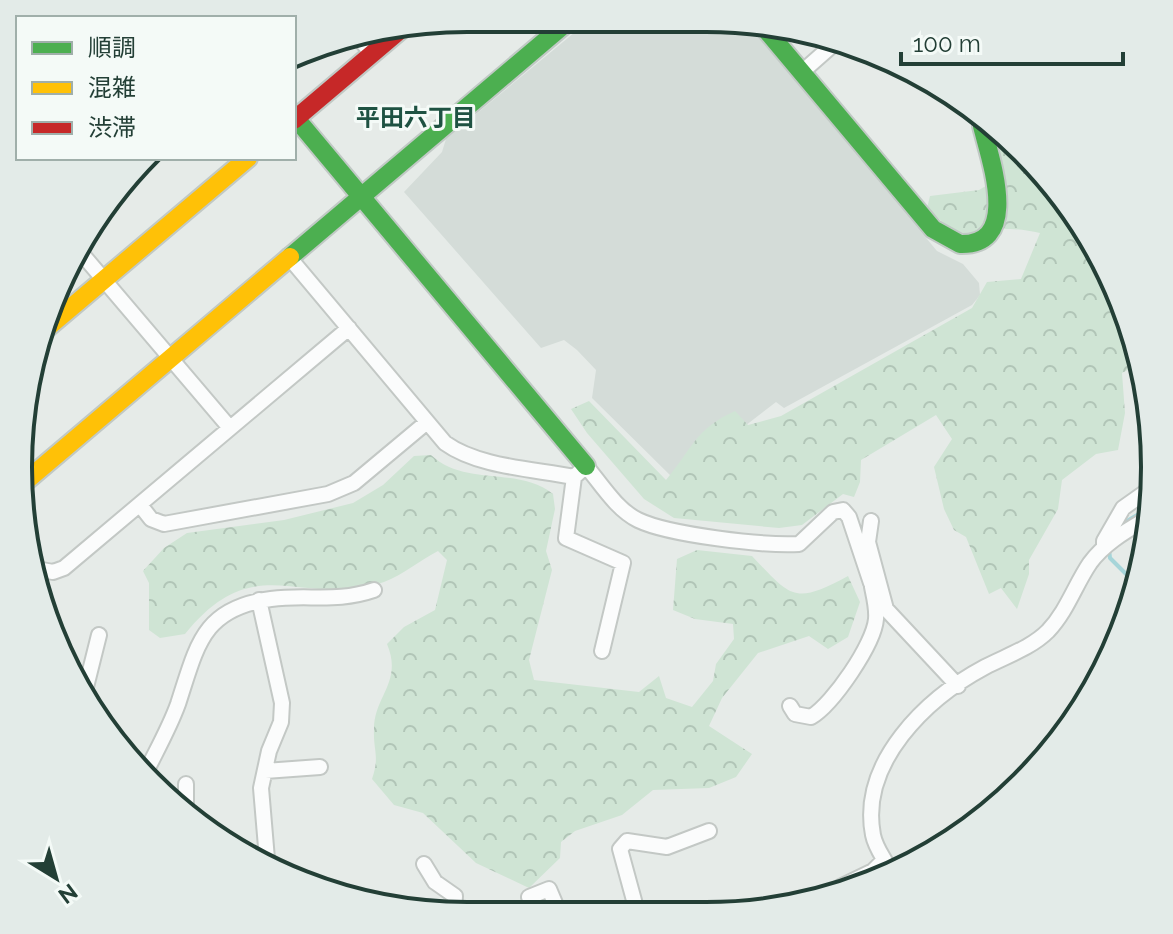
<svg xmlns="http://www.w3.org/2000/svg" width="1173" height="934" font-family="Raleway,'Noto Sans JP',sans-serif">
  <defs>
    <pattern id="forest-crowns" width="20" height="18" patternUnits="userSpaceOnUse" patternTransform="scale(2)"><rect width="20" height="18" fill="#cfe4d4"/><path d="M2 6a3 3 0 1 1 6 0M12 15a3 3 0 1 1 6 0" fill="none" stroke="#b1c5b7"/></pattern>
  </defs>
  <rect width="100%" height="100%" fill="#e6ebe8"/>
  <path fill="#d4dcd8" d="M592,18L745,21L937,251L963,264L979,283L980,295L972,305L784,408L776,402L675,480L592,398L596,370L577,350L564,340L541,348L404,192L442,152L446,139Z"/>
  <path fill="url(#forest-crowns)" d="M992,123L1002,130L1106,265L1093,272L1124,342H1128L1135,366L1122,373L1125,413L1118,450L1096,454L1062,480L1058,509L1029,560V574L1017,609L1001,588L989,594L966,537L954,530L944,509L934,467L952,439L936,415L861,460L860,482L854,497L843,494L802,525L779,528L674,518L644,499L587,433L571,409L589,401L666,480C692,449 695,429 735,411L748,425L781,416L972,308L987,282L1021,279L1040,233C1023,229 1006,228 988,229C977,229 969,235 957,235L927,208L930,196L979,190L999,178Z
    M431,455C465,487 518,466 553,494L555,509L546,551L552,570L529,660L534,680L639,692L659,676L666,698L692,707L713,681L716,664L734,639L733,624L695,619L673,610L677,559L697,550L752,556C792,598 794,605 848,576L860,602L848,637L828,649L809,636L758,653L722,698L709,726L752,754L736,777L709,788L653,790L622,815L575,831L561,842L560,858L529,888L476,863L423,813L394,805L372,779C380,756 373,751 374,729C374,696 403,682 387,644L404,627L435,610L447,560L438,551C420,560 403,575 384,582C301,610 256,546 185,634L160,638L149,630V583L143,571L164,548L187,533L284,520L353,503L383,485L414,456Z"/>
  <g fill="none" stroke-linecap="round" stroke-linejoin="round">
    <path stroke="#a6d5d9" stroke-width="4" d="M1127,521L1144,511
      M1109,549L1110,558L1135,583"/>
    <defs>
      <path id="street" d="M355,33L372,54
        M802,72L836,42
        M76,247L230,428
        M288,256L445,443C478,467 534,469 574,477
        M140,505L151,519L164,524L328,494L354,483L427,422
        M871,521L868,542L886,609L958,686
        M1104,547V541L1123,508L1147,491
        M31,568L53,572L64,568L349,328
        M259,600L282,703L281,722L269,751L261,788L267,859
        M602,651L623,563L566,538L574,477L586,466C601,484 617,510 638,520C669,535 765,546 799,544L833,512L843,510L849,517L871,583
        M84,695L99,635
        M790,706L795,714L811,717C833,704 874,644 876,619C877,608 874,597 872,587
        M265,771L320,767
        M144,776C155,753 169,729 178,704C197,646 202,608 271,599C308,594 336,603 374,590
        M186,816V784
        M424,864L435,882L455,896L454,915
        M891,873C886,860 876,850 873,835C859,762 927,698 985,667C1006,656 1031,648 1048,631C1067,611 1075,585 1090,563C1103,545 1124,532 1143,521
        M840,887L873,871L884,860
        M529,897L549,889L560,915
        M638,915L620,849L627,841L667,847L709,831"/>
      <path id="fast" d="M762,25L933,229L960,244C1022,246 990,159 982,126L984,119
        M294,116L586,466
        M290,257L572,18"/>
      <path id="slow" d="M41,333L248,158
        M20,486L290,257"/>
      <path id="jam" d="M294,120L405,26"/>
    </defs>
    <use href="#street" stroke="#c3c8c5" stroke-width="18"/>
    <use href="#fast" stroke="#c1c9c5" stroke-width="22"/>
    <use href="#slow" stroke="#c1c9c5" stroke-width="22"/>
    <use href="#jam" stroke="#c1c9c5" stroke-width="22"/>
    <use href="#street" stroke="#fbfcfc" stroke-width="14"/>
    <use href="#fast" stroke="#4caf50" stroke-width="18"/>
    <use href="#slow" stroke="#ffc107" stroke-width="18"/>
    <use href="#jam" stroke="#c62828" stroke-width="18"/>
  </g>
  <g text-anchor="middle" stroke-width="6" stroke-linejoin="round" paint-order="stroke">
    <g font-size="24" font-weight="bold" fill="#1e5242" stroke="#f4faf7">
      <text x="416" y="126">平田六丁目</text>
    </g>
  </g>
  <path d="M0 0H1173V934H0ZM467 32H706A435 435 0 0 1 1141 467V467A435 435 0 0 1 706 902H467A435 435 0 0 1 32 467V467A435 435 0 0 1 467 32Z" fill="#e3ebe8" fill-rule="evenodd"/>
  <path fill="none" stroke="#233f36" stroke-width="4" d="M467 32H706A435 435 0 0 1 1141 467V467A435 435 0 0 1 706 902H467A435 435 0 0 1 32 467V467A435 435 0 0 1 467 32Z"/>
  <rect x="16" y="16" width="280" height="144" fill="#f4faf7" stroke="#a0afaa" stroke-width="2"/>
  <rect x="32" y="42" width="40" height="12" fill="#4caf50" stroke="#a0afaa" stroke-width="2"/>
  <text x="88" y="56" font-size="24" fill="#233f36">順調</text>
  <rect x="32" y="82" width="40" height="12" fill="#ffc107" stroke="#a0afaa" stroke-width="2"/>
  <text x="88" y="96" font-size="24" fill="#233f36">混雑</text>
  <rect x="32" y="122" width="40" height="12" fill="#c62828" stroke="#a0afaa" stroke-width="2"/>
  <text x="88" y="136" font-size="24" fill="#233f36">渋滞</text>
  <g transform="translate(56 878) rotate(143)" stroke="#f4faf7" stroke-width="6" paint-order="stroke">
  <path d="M0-6L14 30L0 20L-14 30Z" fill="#233f36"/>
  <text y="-12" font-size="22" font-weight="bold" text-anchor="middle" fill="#233f36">N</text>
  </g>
  <path d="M901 52v12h222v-12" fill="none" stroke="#233f36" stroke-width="4"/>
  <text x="913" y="52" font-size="24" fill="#233f36" stroke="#f4faf7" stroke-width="6" paint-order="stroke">100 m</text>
</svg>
